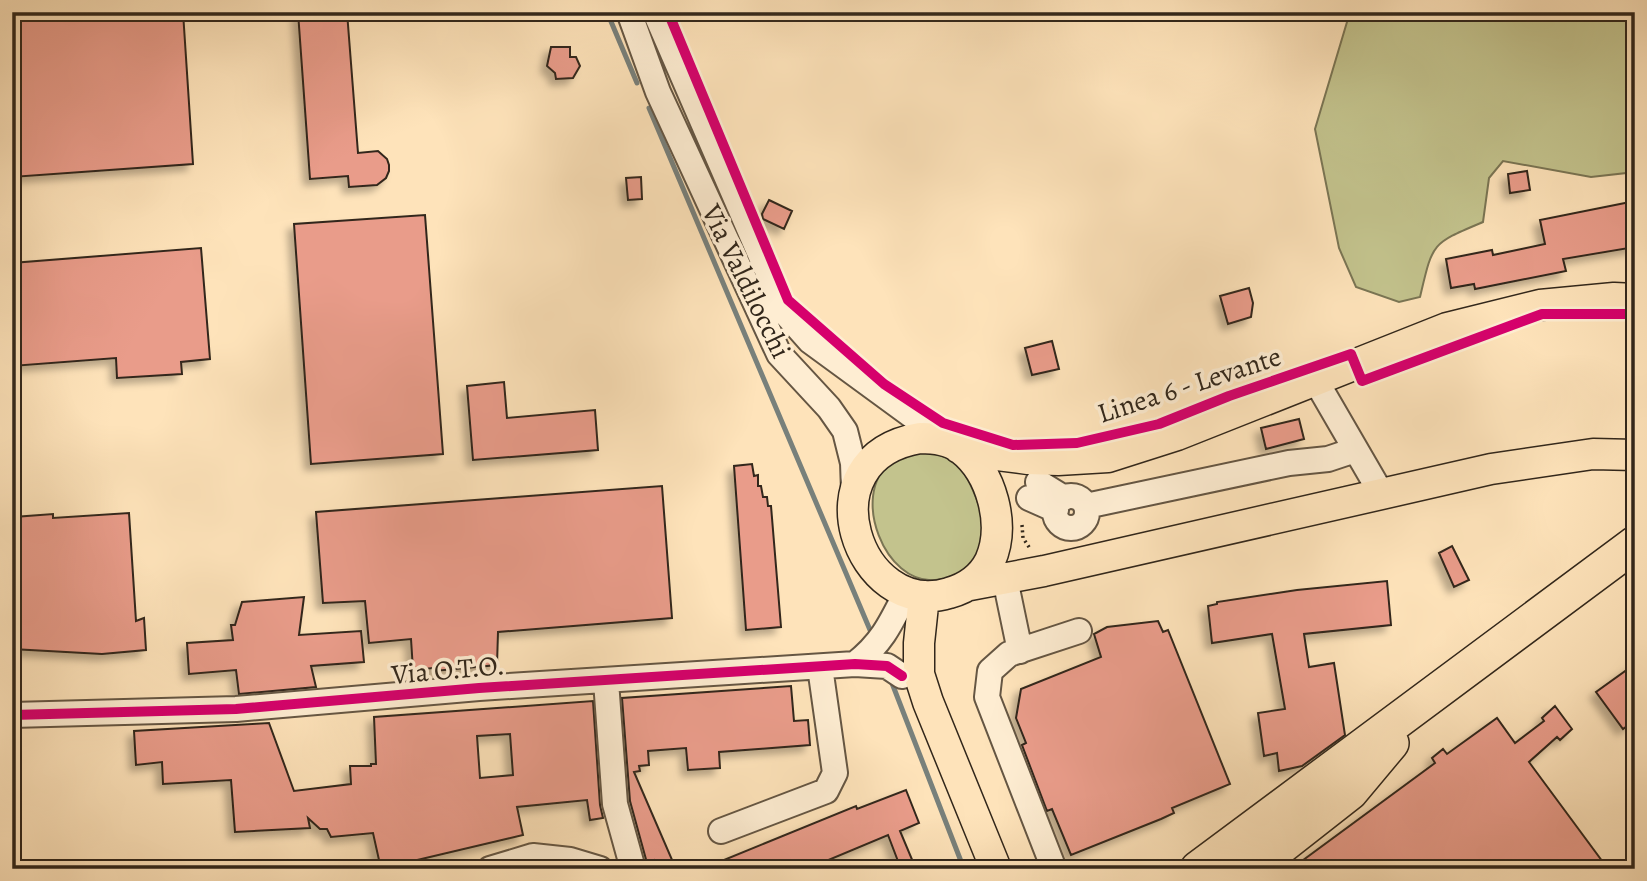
<svg xmlns="http://www.w3.org/2000/svg" width="1647" height="881" font-family="Alegreya,serif">
  <defs>
    <filter id="shadow"><feDropShadow dx="-6" dy="6" stdDeviation="3.5" flood-color="#0004"/></filter>
  </defs>
  <rect width="100%" height="100%" fill="#fee3ba"/>
  <filter id="stains"><feTurbulence type="fractalNoise" baseFrequency=".00286" numOctaves="4"/><feColorMatrix values="0 0 0 0 .2 0 0 0 0 .09 0 0 0 0 .02 0 0 0 .5 -.17"/></filter>
  <radialGradient id="worn" r=".72"><stop offset=".6" stop-color="#630" stop-opacity="0"/><stop offset="1" stop-color="#630" stop-opacity=".3"/></radialGradient>
  <path fill="#c3c38d" stroke="#7a7554" stroke-width="2" d="M1350,12H1635V172L1591,177L1503,161L1489,178L1483,222C1431,244 1433,242 1420,297L1399,302L1356,287L1339,248L1315,129Z
    M919,451C957,454 966,470 978,503C981,511 985,521 985,529C985,547 976,560 964,570C954,579 947,579 935,580C885,585 850,495 890,463C897,457 910,455 919,451Z"/>
  <g fill="none" stroke-linecap="round" stroke-linejoin="round">
    <path stroke="#78807b" stroke-width="5" d="M607,12L637,83
      M649,108L873,637
      M890,678L964,869"/>
  </g>
  <path fill="#e99c8a" stroke="#32271b" stroke-width="2" fill-rule="evenodd" filter="url(#shadow)" d="M12,12H183L193,164L12,177Z
    M298,12H347L358,153L378,151L387,159L389,165V171L386,178L377,185L349,187L348,176L310,179Z
    M551,47H570V57H576L580,66L573,78L556,79L555,73L547,66Z
    M1527,171L1530,190L1510,193L1508,174Z
    M641,177L642,199L628,200L626,178Z
    M769,200L792,211L784,229L763,219L762,214Z
    M1635,201V247L1563,259L1566,271L1475,289L1474,284L1451,288L1446,259L1492,250L1493,255L1545,244L1540,220Z
    M425,215L443,454L311,464L294,224Z
    M201,248L210,359L181,362L182,374L117,378L116,358L12,366V263Z
    M1249,288L1253,303L1251,317L1228,324L1220,296Z
    M1052,341L1059,369L1032,375L1025,348Z
    M504,382L507,418L595,410L598,450L473,460L467,386Z
    M1299,419L1304,439L1266,449L1261,428Z
    M752,464L754,476L758,475V486H761L763,497H767L768,506H771L781,627L746,630L734,466Z
    M662,486L672,618L498,632L497,665L434,671L433,668L413,670L411,639L369,643L365,601L323,603L316,512Z
    M129,513L136,621L144,618L146,650L102,654L12,649L14,517L53,514V518Z
    M1452,546L1469,580L1454,587L1439,553Z
    M1387,581L1391,625L1304,634L1309,667L1334,663L1345,735L1302,766L1279,771L1277,753L1264,756L1258,713L1285,709L1272,634L1212,643L1208,606L1217,604V602L1297,590Z
    M304,597L299,635L361,631L364,662L311,666L316,687L239,694L236,670L189,674L187,643L233,640L231,625H235L242,602Z
    M1158,621L1163,632L1168,630L1230,784L1172,808L1174,813L1161,819L1071,855L1052,809L1047,811L1022,745L1026,743L1016,718L1021,689L1101,657L1094,634L1107,627Z
    M1635,664V720L1623,729L1596,692Z
    M791,686L794,721L808,720L810,745L719,752L720,768L688,770L686,748L648,751L649,765L639,766L640,771L634,772L676,869H658L654,860L647,863L630,801L622,698Z
    M593,701L600,805L603,818L590,820L587,800L517,807L523,835L396,865L397,869H381L373,833L331,837L327,829H320L308,818L310,828L235,832L231,780L163,784L162,762L136,765L134,731L269,723L294,791L351,784L350,766H371V764H376L374,717ZM510,734L513,775L480,778L477,736Z
    M1555,706L1572,729L1560,740L1557,737L1529,762L1608,869H1291L1435,763L1432,758L1443,749L1447,754L1497,718L1515,743L1544,721L1542,718Z
    M906,790L919,823L900,831L916,869H901L888,835L807,869H702L856,806L857,809Z"/>
  <g fill="none" stroke-linecap="round" stroke-linejoin="round">
    <defs>
      <path id="minor" d="M629,12L658,92L779,354L829,408L845,431L853,463L854,491
        M655,12L786,314L810,341L948,442
        M1316,381L1381,493
        M1038,482L1064,498
        M1055 512a16 16 0 1 1 32 0a16 16 0 1 1-32 0Z
        M1029,498L1056,510
        M1086,506L1289,463L1328,459L1355,450
        M1005,579L1020,651
        M855,664C882,643 891,623 906,593
        M606,681L615,804L633,869
        M12,715L236,709L479,688L855,664L887,666L902,676
        M721,831L826,791L835,773L820,667
        M490,869L533,856L570,860L600,869
        M1054,869L987,697L990,671L1009,654L1079,631"/>
      <path id="major" d="M920,438C934,438 950,440 961,449C992,473 1006,525 990,561C981,579 967,588 949,593C859,621 801,458 920,438Z
        M959,448L973,452L1028,459L1058,460L1108,457L1177,435L1447,328L1540,305L1614,298L1635,299
        M970,585L1044,571L1491,469L1593,454L1635,455
        M924,596L919,643V674L928,702L996,869"/>
      <path id="highway" d="M1198,869L1635,544
        M1252,869L1350,792L1391,743"/>
    </defs>
    <use href="#minor" stroke="#655643" stroke-width="28"/>
    <use href="#major" stroke="#32271b" stroke-width="33"/>
    <use href="#highway" stroke="#32271b" stroke-width="38"/>
    <path stroke="#32271b" stroke-width="3.5" stroke-dasharray="2 3.5" stroke-linecap="butt" d="M1022,525L1023,538L1031,550"/>
    <use href="#minor" stroke="#feedd2" stroke-width="24"/>
    <use href="#major" stroke="#fee3ba" stroke-width="30"/>
    <use href="#highway" stroke="#fee3ba" stroke-width="35"/>
    <defs>
      <path id="cycleway" d="M668,12L788,300L884,384L943,423L1013,445L1077,443L1159,424L1229,396L1351,354L1362,381L1542,314H1635
        M12,715L236,709L479,688L855,664L887,666L902,676"/>
    </defs>
    <use href="#cycleway" stroke="#feedd2" stroke-width="15"/>
    <use href="#cycleway" stroke="#d6006c" stroke-width="10"/>
  </g>
  <g text-anchor="middle" stroke-width="7" stroke-linejoin="round" paint-order="stroke">
    <g font-size="28" fill="#32271b" stroke="#feedd2">
      <text transform="translate(747 281) rotate(64)" y="10">Via Valdilocchi</text>
      <text transform="translate(1189 384) rotate(-18)" y="10">Linea 6 - Levante</text>
      <text transform="translate(448 669) rotate(-5)" y="10">Via O.T.O.</text>
    </g>
  </g>
  <rect width="1647" height="881" fill="none" stroke="#fee3ba" stroke-width="42"/>
  <rect x="14" y="14" width="1619" height="853" fill="none" stroke="#32271b" stroke-width="3.5"/>
  <rect x="21" y="21" width="1605" height="839" fill="none" stroke="#32271b" stroke-width="2"/>
  <rect width="100%" height="100%" filter="url(#stains)"/>
  <rect width="100%" height="100%" fill="url(#worn)"/>
</svg>
